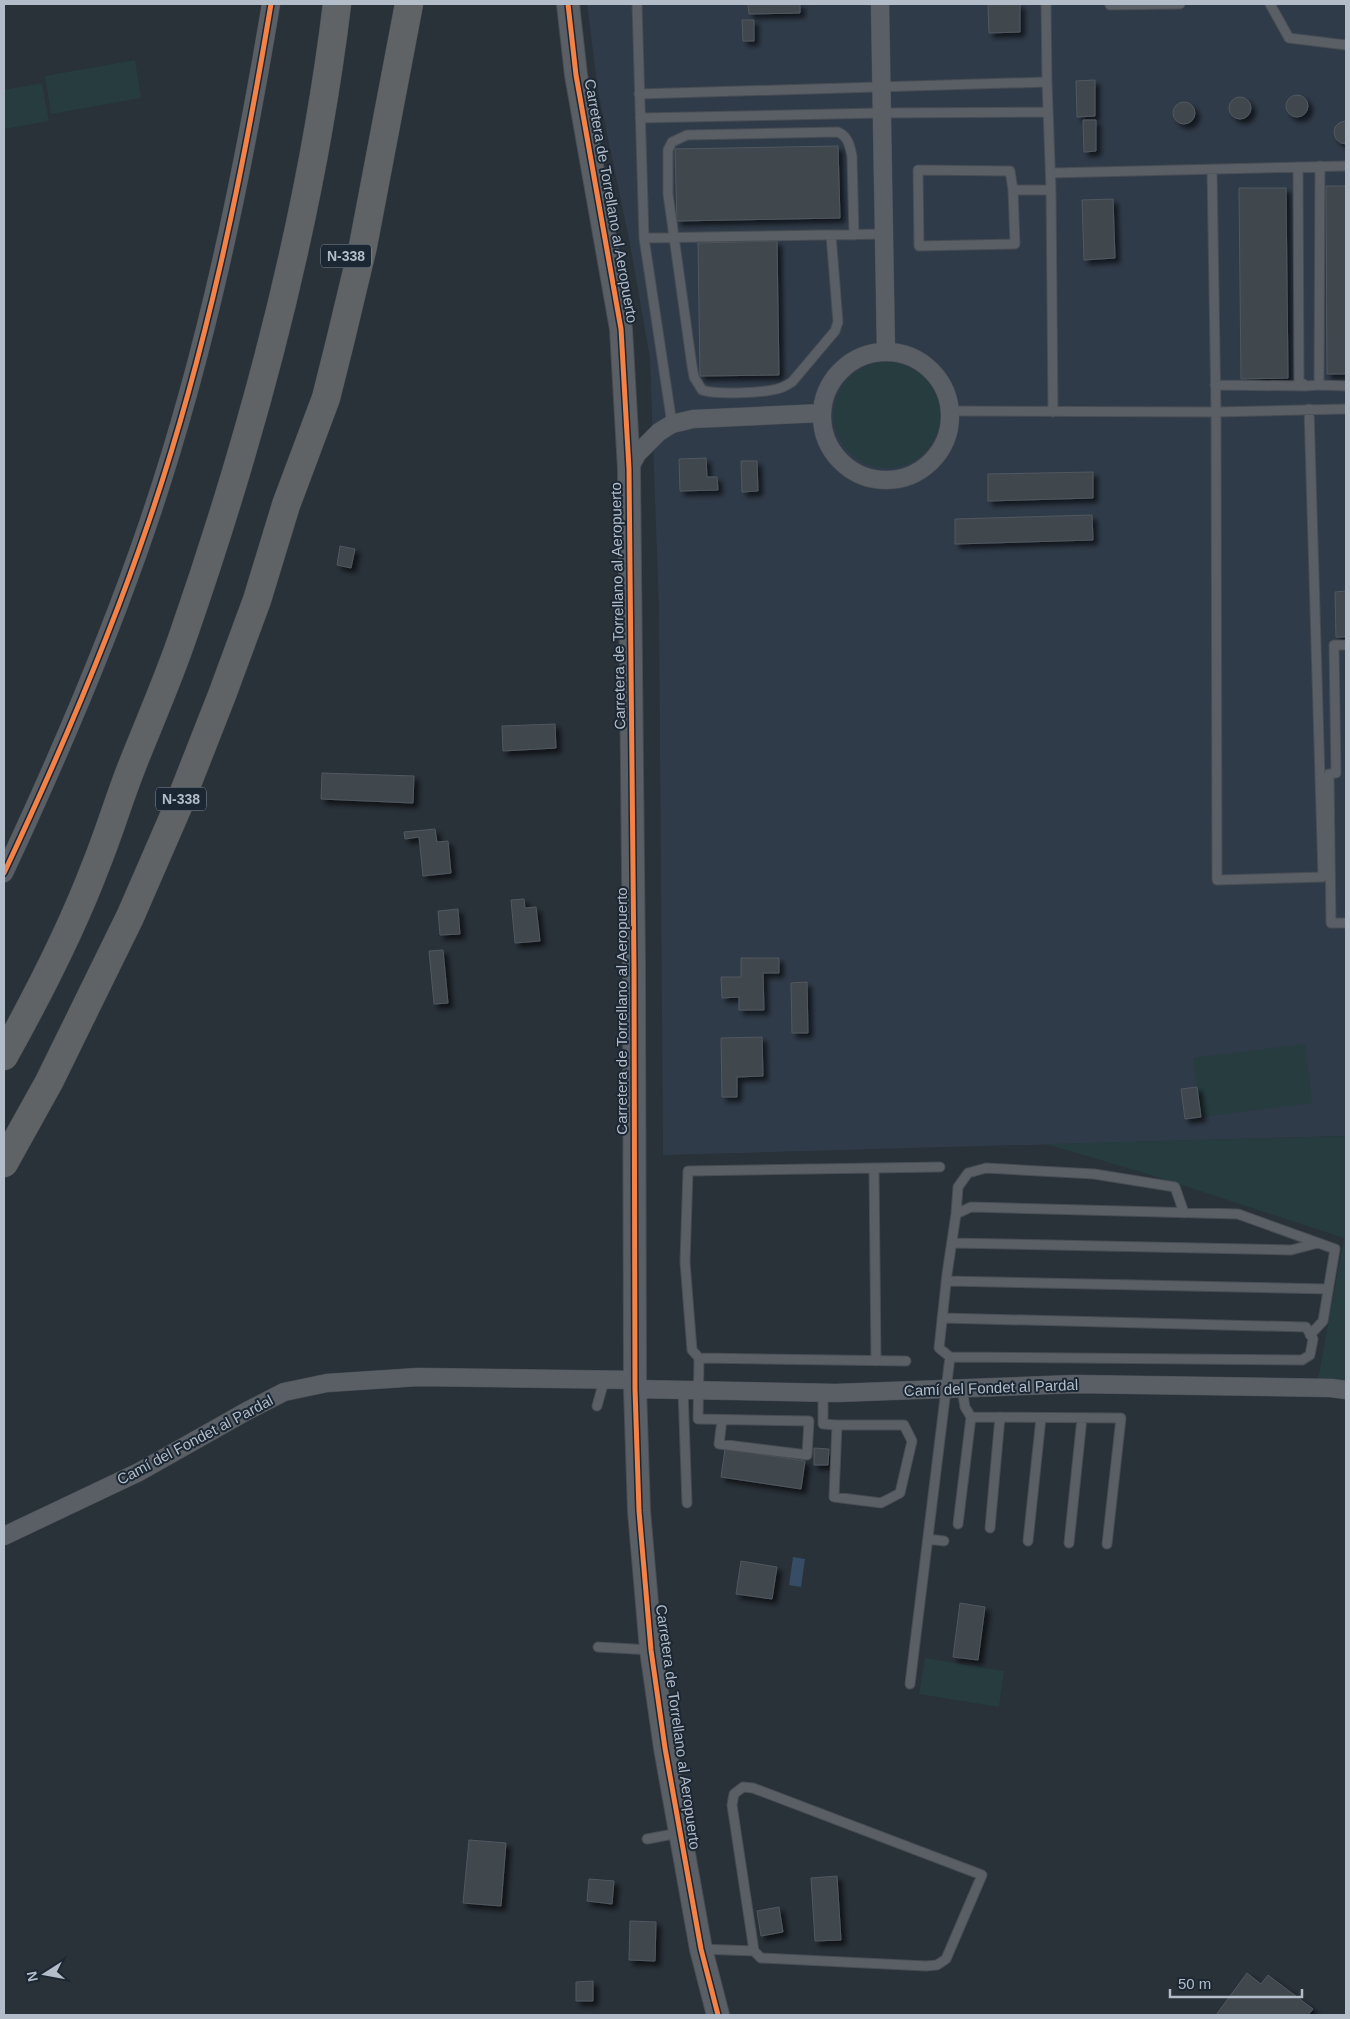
<svg xmlns="http://www.w3.org/2000/svg" width="1350" height="2019" font-family="Arial,sans-serif">
  <defs>
    <filter id="shadow"><feDropShadow dx="4.5" dy="4.5" stdDeviation="2.5" flood-color="#0009"/></filter>
  </defs>
  <rect width="100%" height="100%" fill="#293139"/>
  <path fill="#303b49" d="M587,4H1346V1136L663,1155L659,610L650,358L630,244L598,91Z"/>
  <path fill="#263c3f" d="M135,60L141,98L51,114L45,76Z
    M42,83L49,121L4,129V90Z
    M834 415a53 53 0 1 1 106 0a53 53 0 1 1-106 0Z
    M1305,1044L1312,1103L1201,1117L1193,1058Z
    M1346,1136V1381L1318,1379L1344,1238L1151,1175L1046,1144Z
    M925,1658L1004,1671L999,1707L919,1694Z"/>
  <path fill="#374c65" d="M793,1557L805,1559L801,1587L789,1585Z"/>
  <path fill="#40464d" stroke="#515860" filter="url(#shadow)" d="M748,4H800V13L749,14Z
    M988,4H1020V32L989,33Z
    M742,20H754V41H743Z
    M1095,80V116L1077,117L1076,81Z
    M1286 106a11 11 0 1 1 22 0a11 11 0 1 1-22 0Z
    M1229 108a11 11 0 1 1 22 0a11 11 0 1 1-22 0Z
    M1173 113a11 11 0 1 1 22 0a11 11 0 1 1-22 0Z
    M1083,120H1096V151L1084,152Z
    M1345,121H1346V144L1341,143L1336,139L1334,133L1335,127L1339,123Z
    M838,146L840,218L677,221L675,149Z
    M1326,186H1346V374H1327Z
    M1239,188H1286L1288,378L1241,379Z
    M1113,199L1115,258L1084,260L1082,200Z
    M777,241L779,375L700,376L698,243Z
    M706,458L707,477H717L718,490L680,491L679,459Z
    M741,461H757L758,491L742,492Z
    M1093,472V498L988,501V474Z
    M1092,515L1093,540L955,544V519Z
    M340,546L355,549L351,568L337,565Z
    M1346,591V637H1336L1335,592Z
    M555,724L556,748L503,751L502,726Z
    M322,773L414,776L413,803L321,799Z
    M435,829L437,842L448,841L451,873L423,876L419,837L405,839L404,832Z
    M524,899L525,908L536,907L540,941L515,943L511,900Z
    M458,909L460,934L440,935L438,911Z
    M443,950L448,1003L434,1004L429,951Z
    M741,958H779V973H763L764,1010H739V997L722,998L721,977H741Z
    M807,982L808,1033H792L791,983Z
    M762,1037L763,1076L737,1077V1097H722L721,1038Z
    M1197,1087L1201,1117L1185,1119L1181,1089Z
    M814,1448L829,1449L828,1465H814Z
    M725,1449L805,1461L801,1489L721,1477Z
    M741,1561L777,1567L772,1599L736,1594Z
    M960,1603L985,1607L978,1660L953,1657Z
    M469,1840L506,1843L501,1906L463,1903Z
    M837,1876L841,1940L815,1941L811,1878Z
    M589,1879L614,1881L612,1904L587,1901Z
    M779,1907L783,1932L761,1936L757,1911Z
    M630,1921L656,1922L655,1961L629,1960Z
    M1247,1973L1261,1984L1268,1975L1313,2009L1308,2015H1216Z
    M593,1981V2001H576V1982Z"/>
  <g fill="none" stroke-linecap="round" stroke-linejoin="round">
    <defs>
      <path id="service" d="M637,4L644,238L672,424
        M1046,4L1047,82L1051,190L1053,412
        M1110,4V5L1180,4
        M1270,4L1289,38L1346,45
        M639,94L1047,82
        M640,118L881,113L1048,112
        M1298,167L1299,381L1306,386L1319,385L1320,166
        M1212,170L1216,412L1217,880L1323,877L1309,409
        M1051,173L1346,166
        M1013,190L1015,244L919,246L918,170L1010,171L1013,190H1051
        M831,235L838,322L835,331L792,382C787,385 783,388 777,389C762,393 717,395 702,390L694,377L692,366L668,194V150L672,142L687,135L838,132C848,136 850,146 852,156L854,235
        M644,238L883,234
        M1215,385L1305,386
        M1319,385L1346,386
        M949,411L1216,412L1346,409
        M1346,645H1334L1336,773L1329,774L1331,923H1346
        M874,1168L876,1361
        M956,1214L958,1187L968,1173L986,1168L1094,1174L1175,1187L1184,1213
        M952,1243L1291,1250L1318,1243
        M946,1281L1328,1289
        M950,1357L939,1348L947,1274L956,1214L971,1207L1238,1214L1335,1249L1323,1321L1310,1335
        M699,1358L692,1350L685,1262L688,1171L940,1167
        M962,1389L965,1407L971,1417L1121,1418L1107,1544
        M683,1390L687,1503
        M823,1393V1424L837,1425L834,1497L881,1503L900,1493L912,1441L904,1425H837
        M597,1406L604,1381
        M722,1420L719,1444L807,1455L809,1421L698,1419L699,1358L906,1361
        M958,1524L971,1417
        M990,1528L1000,1417
        M928,1539L944,1541
        M1028,1541L1041,1418
        M1069,1543L1082,1418
        M598,1647L651,1650
        M910,1684L950,1357L1302,1360L1310,1355L1313,1339L1306,1327L942,1318
        M647,1839L679,1833
        M701,1949L754,1951L761,1958L926,1966L937,1965L946,1959L982,1875L753,1788L743,1787L734,1794L732,1805L754,1951"/>
      <path id="minor" d="M880,4L886,352
        M822 416a64 64 0 1 1 128 0a64 64 0 1 1-128 0Z
        M629,469L637,454L659,432L672,424L693,419L822,413
        M4,873C58,758 108,642 149,521C206,353 242,178 271,4
        M635,1389L836,1393L1075,1384L1331,1388L1346,1390
        M4,1536L139,1472L247,1411L284,1392L327,1383L418,1377L636,1380"/>
      <path id="tertiary" d="M568,4L576,75L621,329L629,469L634,968L635,1389L639,1511L651,1650L665,1748L701,1949L718,2015"/>
      <path id="motorway" d="M4,1056C38,995 71,931 96,865C109,833 119,799 132,766C149,723 168,680 183,636C254,432 311,219 337,4
        M4,1163L49,1082L130,917L180,802L222,695L257,600L286,505L326,398L340,342L363,246L409,4"/>
    </defs>
    <use href="#service" stroke="#484d53" stroke-width="11"/>
    <use href="#minor" stroke="#484d53" stroke-width="19"/>
    <use href="#tertiary" stroke="#484d53" stroke-width="24"/>
    <use href="#motorway" stroke="#464d54" stroke-width="29"/>
    <use href="#service" stroke="#5a5f66" stroke-width="9"/>
    <use href="#minor" stroke="#5a5f66" stroke-width="18"/>
    <use href="#tertiary" stroke="#5a5f66" stroke-width="22"/>
    <use href="#motorway" stroke="#5f6366" stroke-width="28"/>
    <defs>
      <path id="cycleway" d="M568,4L576,75L621,329L629,469L634,968L635,1389L639,1511L651,1650L665,1748L701,1949L718,2015
        M4,873C58,758 108,642 149,521C206,353 242,178 271,4"/>
    </defs>
    <use href="#cycleway" stroke="#1c2734" stroke-width="8"/>
    <use href="#cycleway" stroke="#f48246" stroke-width="5"/>
  </g>
  <g text-anchor="middle" stroke-width="4" stroke-linejoin="round" paint-order="stroke">
    <g fill="#1c2734" stroke="#86909d" stroke-width="1">
      <rect x="321" y="244.5" width="50" height="23" rx="4"/>
      <rect x="156" y="787.5" width="50" height="23" rx="4"/>
    </g>
    <g font-size="14" font-weight="bold" fill="#b3bdca">
      <text x="346" y="261">N-338</text>
      <text x="181" y="804">N-338</text>
    </g>
    <g font-size="15" fill="#b3bdca" stroke="#1c2734">
      <text transform="translate(611 201) rotate(80)" y="5">Carretera de Torrellano al Aeropuerto</text>
      <text transform="translate(618 606) rotate(-91)" y="5">Carretera de Torrellano al Aeropuerto</text>
      <text transform="translate(622 1011) rotate(-90)" y="5">Carretera de Torrellano al Aeropuerto</text>
      <text transform="translate(991 1388) rotate(-2)" y="5">Camí del Fondet al Pardal</text>
      <text transform="translate(195 1440) rotate(-28)" y="5">Camí del Fondet al Pardal</text>
      <text transform="translate(678 1727) rotate(82)" y="5">Carretera de Torrellano al Aeropuerto</text>
    </g>
  </g>
  <rect width="1350" height="2019" fill="none" stroke="#b3bdca" stroke-width="10"/>
  <g transform="translate(45 1974) rotate(259)" stroke="#1c2734" stroke-width="4" paint-order="stroke">
  <path d="M0-4L9 19L0 12L-9 19Z" fill="#b3bdca"/>
  <text y="-8" font-size="14" font-weight="bold" text-anchor="middle" fill="#b3bdca">N</text>
  </g>
  <path d="M1170 1989v8h132v-8" fill="none" stroke="#b3bdca" stroke-width="2.5"/>
  <text x="1178" y="1989" font-size="15" fill="#b3bdca" stroke="#1c2734" stroke-width="4" paint-order="stroke">50 m</text>
</svg>
